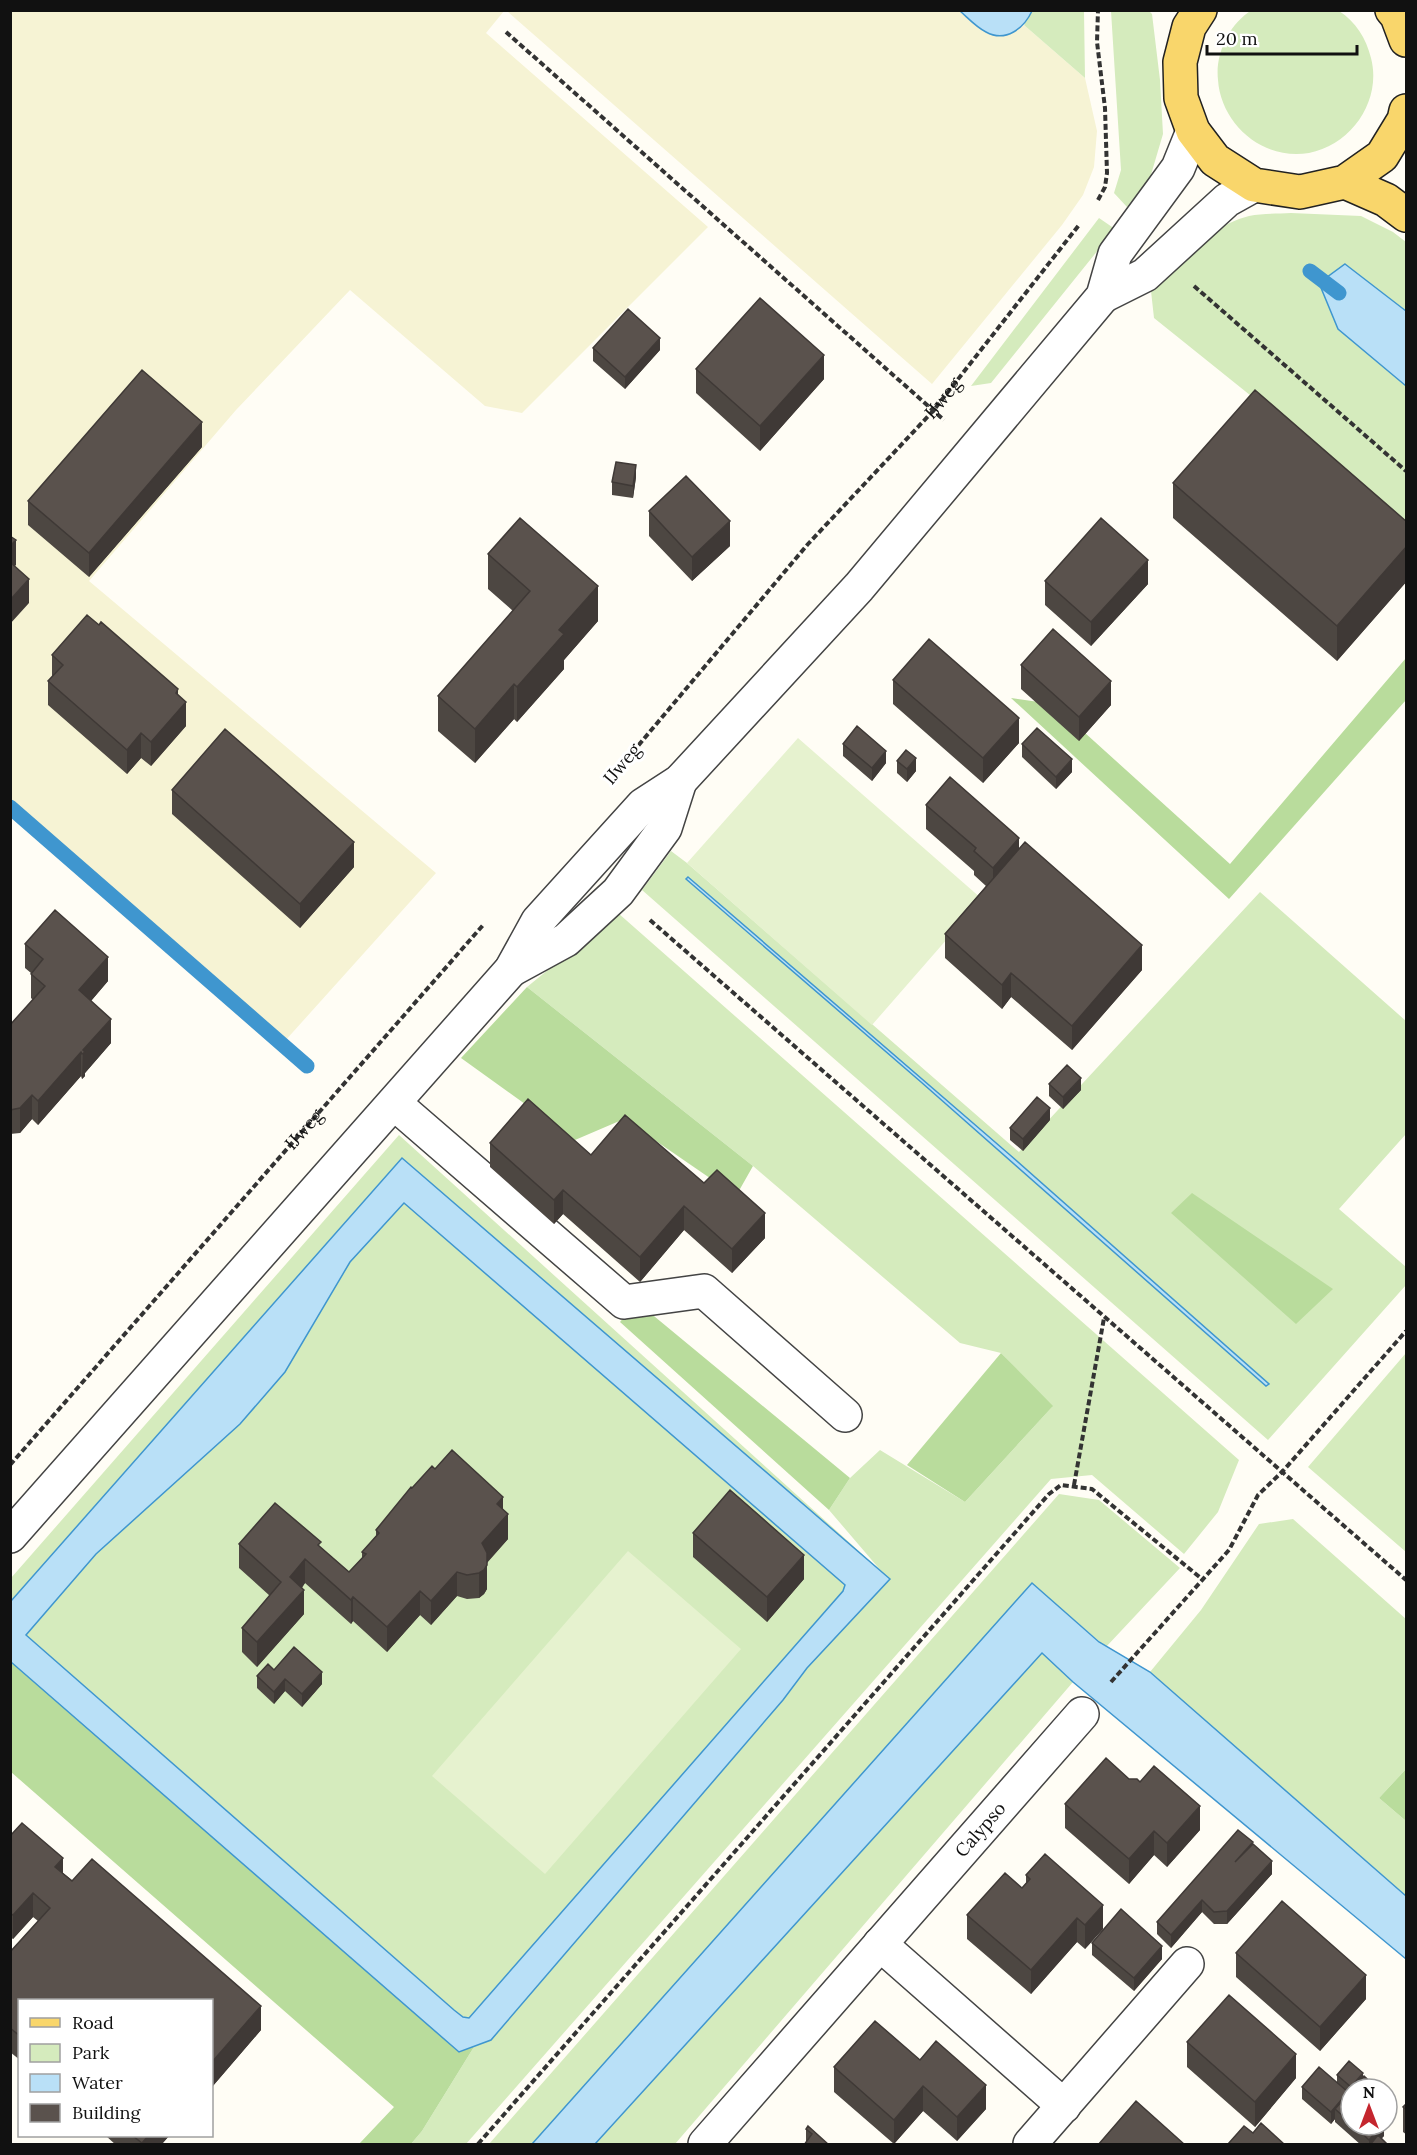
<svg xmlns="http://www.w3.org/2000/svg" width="1417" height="2155" font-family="Lora,serif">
  <rect width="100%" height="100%" fill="#fffdf5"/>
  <path fill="#f6f3d4" d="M960,10L987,33L1001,36L1014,32L1024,25L1085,78L1097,131L1094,167L1083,195L1062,225L932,384L507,11Z
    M11,11H504L486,33L708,227L522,413L485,406L350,290L236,410L89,581L436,873L284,1042L11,808Z"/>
  <path fill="#d5ebbd" d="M1252,10L1339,11C1356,22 1366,38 1371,58C1382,100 1352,145 1309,153C1263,161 1221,124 1218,80C1215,54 1229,24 1252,10Z
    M1032,11H1084L1085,78L1024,25Z
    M1111,11H1149L1152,14L1160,80L1163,134L1150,178L1127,207L1114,193L1121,170Z
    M1291,213L1361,216L1393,232L1406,242V311L1346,265L1338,329L1406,386V524L1307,441L1154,318L1151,291C1182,260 1204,228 1249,216C1262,213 1278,214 1291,213Z
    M1099,218L1115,229L991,383L971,386Z
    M671,851L687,863L1019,1152L1260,892L1406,1021V1134L1339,1209L1406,1267V1285L1268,1440L642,890Z
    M618,913L1239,1460L1218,1512L1184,1554L1092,1475L1051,1479L466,2144H411L422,2131L477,2042L11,1630V1578L399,1135L882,1572L829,1510L850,1478L880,1450L965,1502L1052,1407L1001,1353L960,1343L753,1166L527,987Z
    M1406,1353V1552L1308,1467Z
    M1059,1494L1099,1500L1180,1568L1106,1647L1032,1584L532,2144H489Z
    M1293,1519L1406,1619V1769L1379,1798L1406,1821V1896L1150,1672L1201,1610L1259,1524Z
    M1042,1652L1073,1682L675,2144H595Z"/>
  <path fill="#b9dc9c" d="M1406,658V700L1229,899L1011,698L1053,704L1230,864Z
    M527,987L753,1166L736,1196L624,1119L575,1140L461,1058Z
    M1192,1193L1333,1289L1296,1324L1171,1213Z
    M637,1302L850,1478L829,1510L620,1322Z
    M1001,1353L1053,1406L965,1502L907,1465Z
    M11,1630L477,2042L422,2131L411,2144H359L394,2107L11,1772Z
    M1406,1769V1821L1379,1798Z"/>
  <path fill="#e6f2cf" d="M798,738L982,899L872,1025L687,863Z
    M628,1551L741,1649L545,1874L432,1776Z"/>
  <path fill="#b9e0f7" stroke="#3f96cf" stroke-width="1.5" fill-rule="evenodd" d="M960,11H1032C1024,28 1006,43 986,32C976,27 968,18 960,11Z
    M1345,264L1406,311V386L1338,329L1319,283Z
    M688,877L1010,1155L1269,1384L1266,1386L921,1082L686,879Z
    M402,1158L890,1579L807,1668L783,1700L491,2040L459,2052L11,1662V1601ZM404,1203L845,1585L843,1591L469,2018L463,2017L454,2010L26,1635L96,1554L240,1424L285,1372L350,1262Z
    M1032,1583L1099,1642L1150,1672L1406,1896V1959L1073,1682L1042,1653L595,2144H532Z"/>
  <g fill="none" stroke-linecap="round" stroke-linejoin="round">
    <path stroke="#3f96cf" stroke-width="15" d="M1310,271L1339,293
      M10,807L307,1066"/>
    <defs>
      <g id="minor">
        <path d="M1103,296L1145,275L1227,200L1254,185"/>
        <path d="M511,970L566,940L618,892L665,828L680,781"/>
        <path d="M394,1103L624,1302L704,1291L845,1415"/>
        <path d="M10,1536L511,970L538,921L643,805L680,781L859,587L1103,296L1115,254L1178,168L1193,131"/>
        <path d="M880,1944L1064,2106"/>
        <path id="s3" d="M705,2144L1082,1714"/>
        <path d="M1030,2144L1187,1964"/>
      </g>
      <path id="major" d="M1200,10L1189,27L1180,62L1181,98L1193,131L1215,160L1254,185L1300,192L1345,182L1382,156L1404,120L1406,111
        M1392,10L1397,16L1406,40
        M1345,182L1386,200L1406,215"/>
    </defs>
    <use href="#minor" stroke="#444" stroke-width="36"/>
    <use href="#major" stroke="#222" stroke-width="36"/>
    <g stroke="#333" stroke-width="4" stroke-dasharray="6 3" stroke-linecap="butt">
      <path d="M506,32L944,420"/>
      <path d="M1098,200L1105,187L1107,173L1105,108L1097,42L1098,10"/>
      <path d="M1194,286L1406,471"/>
      <path id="s1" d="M621,766L808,544L933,411L1079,225"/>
      <path d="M650,920L1406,1580"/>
      <path id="s2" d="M10,1465L484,924"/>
      <path d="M1074,1485L1104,1318"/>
      <path d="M1111,1682L1229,1550L1258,1495L1283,1471L1406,1331"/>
      <path d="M478,2144L1049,1494L1061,1485L1092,1489L1202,1579"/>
    </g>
    <use href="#minor" stroke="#fff" stroke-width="33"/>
    <use href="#major" stroke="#f9d66b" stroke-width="33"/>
  </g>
  <path fill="#4d4742" d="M593,348L660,350L625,389L593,361Z
    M696,369L824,379L760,451L696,393Z
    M202,447L89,577L28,525V501Z
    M636,477L633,498L612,495V482Z
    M1173,483L1407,522V581L1337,661L1173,518Z
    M649,511L730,546L692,581L649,536Z
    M488,554L598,621L564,660V669L517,722L514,719L475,763L438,731V696L513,611L488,589Z
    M1045,581L1148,584L1091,646L1045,605Z
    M52,655L178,695L186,726L151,766L141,758L127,774L48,705V681L52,677Z
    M1021,665L1111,705L1079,741L1021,689Z
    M893,680L1019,743L983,783L893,704Z
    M843,744L886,763L872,781L843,756Z
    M1022,744L1072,772L1056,789L1022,757Z
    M897,761L916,771L907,782L897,773Z
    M172,790L354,867L300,928L172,814Z
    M926,805L1019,849L1142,970L1072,1050L1011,997L1002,1009L945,958V934L986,886L974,875V871L926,829Z
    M25,944L108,981L91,1001L111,1043L85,1073V1076L82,1079L81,1076L38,1125L32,1119L20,1133L10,1134V1025L33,1000L31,998V973L25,968Z
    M1049,1084L1081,1090L1063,1109L1049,1096Z
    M1050,1120L1023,1151L1010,1140V1128Z
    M490,1143L591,1155L765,1238L732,1273L684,1230L640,1282L563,1214L554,1224L490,1167Z
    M435,1469L503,1510L508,1539L487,1563V1589L484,1594L479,1598L467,1599L457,1596L431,1625L420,1615L387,1652L353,1621L351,1624L305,1583L302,1588L304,1614L257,1667L242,1652V1628L270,1596L239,1568V1544L321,1548L349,1572L362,1558V1552L376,1536V1530L412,1488Z
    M693,1533L804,1579L767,1622L693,1557Z
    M274,1670L322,1684L302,1707L285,1691L274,1704L257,1688V1676Z
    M1129,1779L1200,1830L1167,1867L1154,1855L1129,1884L1065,1828V1804Z
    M11,1836L63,1873L261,2030L212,2087V2001H20V2060L10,2052V1952L38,1921L33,1917L13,1939L10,1937Z
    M1253,1844L1272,1874L1227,1924H1214L1202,1912L1171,1948L1157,1934V1922Z
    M1026,1875L1103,1929L1085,1949L1077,1942L1031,1994L967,1939V1915L1022,1888L1026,1883Z
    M1092,1943L1162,1959L1134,1991L1092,1955Z
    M1236,1953L1366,1999L1320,2051L1236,1977Z
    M1187,2042L1296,2078L1255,2127L1187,2067Z
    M920,2060L986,2109L957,2141L923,2111L894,2144L834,2092V2067Z
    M1349,2061L1351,2089V2125H1384V2136L1381,2138L1388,2145H1361L1335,2122V2119L1331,2124L1302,2099V2087L1337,2082V2075Z
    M1407,2103V2135L1403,2132V2107Z
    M806,2129L829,2145L806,2142Z
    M106,2136H169L161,2145H116Z"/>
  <path fill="#3f3936" d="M660,338V350L625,389V377Z
    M824,355V379L760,451V426Z
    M202,422V447L89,577V553Z
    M636,465V477L633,498V486Z
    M730,521V546L692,581V557Z
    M16,540V565L10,571V546Z
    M1407,546V581L1337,661V626Z
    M1148,560V584L1091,646V622Z
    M29,579V603L10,624V600Z
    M598,586V621L564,660V669L517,722V687L559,630Z
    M1111,681V705L1079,741V717Z
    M514,684V719L475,763V729Z
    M178,689V710L186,702V726L151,766V742Z
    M1019,718V743L983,783V758Z
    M141,733V758L127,774V750Z
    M886,751V763L872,781V768Z
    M916,758V771L907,782V769Z
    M1072,759V772L1056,789V777Z
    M1019,838V862L993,892V868Z
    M354,842V867L300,928V904Z
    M1142,945V970L1072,1050V1026Z
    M108,957V981L79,1015V990Z
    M1011,973V997L1002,1009V985Z
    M111,1019V1043L85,1073V1076L82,1079L83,1050Z
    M81,1052V1076L38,1125V1101Z
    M1081,1078V1090L1063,1109V1097Z
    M32,1095V1119L20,1133V1108Z
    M1050,1108V1120L1023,1151V1139Z
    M563,1190V1214L554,1224V1200Z
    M684,1206V1230L640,1282V1257Z
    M765,1213V1238L732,1273V1249Z
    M503,1497V1520L508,1514V1539L482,1568V1543L497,1504Z
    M804,1555V1579L767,1622V1597Z
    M305,1559V1583L290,1601V1577Z
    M487,1565V1589L484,1594L479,1598V1573Z
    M457,1572V1596L431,1625V1601Z
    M304,1590V1614L257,1667V1642Z
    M420,1591V1615L387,1652V1627Z
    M353,1597V1621L351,1624V1600Z
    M322,1672V1684L302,1707V1694Z
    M285,1679V1691L274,1704V1692Z
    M1200,1806V1830L1167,1867V1843Z
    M1154,1831V1855L1129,1884V1859Z
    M63,1858V1882L55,1867Z
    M1272,1861V1874L1227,1924V1911Z
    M33,1893V1917L13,1939V1915Z
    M1202,1900V1912L1171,1948V1935Z
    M1103,1905V1929L1085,1949V1925Z
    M1077,1918V1942L1031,1994V1970Z
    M1162,1946V1959L1134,1991V1978Z
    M1366,1975V1999L1320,2051V2027Z
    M261,2006V2030L212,2087V2062Z
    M1296,2054V2078L1255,2127V2102Z
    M1363,2073V2086L1360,2089H1351V2100V2087Z
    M986,2085V2109L957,2141V2117Z
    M923,2086V2111L894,2144V2120Z
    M1348,2092V2104L1335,2109V2119L1331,2124V2112Z
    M1382,2125H1384V2136L1376,2145H1369V2140Z
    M148,2136H169L161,2145H142V2143Z"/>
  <path fill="#5a524d" stroke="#3f3936" stroke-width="1.5" d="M760,298L824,355L760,426L696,369Z
    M628,309L660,338L625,377L593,348Z
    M142,370L202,422L89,553L28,501Z
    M1255,390L1407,522V546L1337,626L1173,483Z
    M616,462L636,465L633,486L612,482Z
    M686,476L730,521L692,557L649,511Z
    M520,518L598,586L559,630L564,634L517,687L514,684L475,729L438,696L530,591L488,554Z
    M1101,518L1148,560L1091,622L1045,581Z
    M10,536L16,540L10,546Z
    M10,562L29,579L10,600Z
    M87,615L99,625L101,622L178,689L176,693L186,702L151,742L141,733L127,750L48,681L63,665L52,655Z
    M1053,629L1111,681L1079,717L1021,665Z
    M929,639L1019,718L983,758L893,680Z
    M857,726L886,751L872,768L843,744Z
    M1037,728L1072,759L1056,777L1022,744Z
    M225,729L354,842L300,904L172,790Z
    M906,750L916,758L907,769L897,761Z
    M950,777L1019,838L993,868L974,851L976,848L926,805Z
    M1025,842L1142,945L1072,1026L1011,973L1002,985L945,934Z
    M55,910L108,957L79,990L111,1019L83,1050L85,1052L82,1054L81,1052L38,1101L32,1095L20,1108L10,1110V1025L45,986L31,974L43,959L25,944Z
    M1067,1065L1081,1078L1063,1097L1049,1084Z
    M1037,1097L1050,1108L1023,1139L1010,1128Z
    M528,1099L591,1155L625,1115L704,1183L717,1170L765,1213L732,1249L684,1206L640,1257L563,1190L554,1200L490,1143Z
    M452,1450L503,1497L497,1504L508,1514L482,1543L487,1553V1565L484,1570L479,1573L467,1575L457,1572L431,1601L420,1591L387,1627L353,1597L351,1600L305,1559L290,1577L304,1590L257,1642L242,1628L281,1582L239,1544L275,1503L321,1542L318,1545L349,1572L366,1554L362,1552L379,1533L376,1530L411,1487L412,1488L432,1466L435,1469Z
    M730,1490L804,1555L767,1597L693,1533Z
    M294,1647L322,1672L302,1694L285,1679L274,1692L257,1676L268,1664L274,1670Z
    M1106,1758L1129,1779H1137L1140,1782L1154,1766L1200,1806L1167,1843L1154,1831L1129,1859L1065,1804Z
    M22,1823L63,1858L55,1867L72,1881L92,1859L261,2006L212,2062V2001H20V2036L10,2028V1952L50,1908L33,1893L13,1915L10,1913V1836Z
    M1238,1830L1253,1842L1235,1862L1253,1844L1272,1861L1227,1911L1214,1912L1202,1900L1171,1935L1157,1922Z
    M1045,1854L1103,1905L1085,1925L1077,1918L1031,1970L967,1915L1005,1873L1022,1888L1030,1879L1026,1875Z
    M1282,1901L1366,1975L1320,2027L1236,1953Z
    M1121,1909L1162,1946L1134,1978L1092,1943Z
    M1229,1995L1296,2054L1255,2102L1187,2042Z
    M875,2021L920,2060L936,2041L986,2085L957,2117L923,2086L894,2120L834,2067Z
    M1349,2061L1363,2073L1351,2087L1337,2075Z
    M1319,2067L1348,2092L1331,2112L1302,2087Z
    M1364,2076L1378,2089H1352Z
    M1351,2091V2123L1335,2109Z
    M1136,2101L1185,2145H1098Z
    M1407,2103V2110L1403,2107Z
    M1261,2123L1285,2145L1228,2144L1244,2126L1253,2133Z
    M1353,2125H1382L1369,2140Z
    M808,2126L829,2145H804L812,2134L806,2129Z
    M1378,2135L1388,2145H1370Z
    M133,2136H148L142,2143Z"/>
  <g text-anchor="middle" stroke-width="6" stroke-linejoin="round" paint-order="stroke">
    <g font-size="18" fill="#111" stroke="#fff">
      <text dy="6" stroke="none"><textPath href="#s1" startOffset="489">IJweg</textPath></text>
      <text transform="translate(622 764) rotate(-50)" y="6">IJweg</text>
      <text dy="6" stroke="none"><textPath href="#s2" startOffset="446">IJweg</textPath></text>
      <text dy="6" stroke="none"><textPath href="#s3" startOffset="418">Calypso</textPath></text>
    </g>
  </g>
  <rect width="1417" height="2155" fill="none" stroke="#111111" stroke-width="24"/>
  <rect x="18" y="1999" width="195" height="138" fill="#ffffff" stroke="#a0a0a0" stroke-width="1.5"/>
  <rect x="30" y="2018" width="30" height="9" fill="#f9d66b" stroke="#a0a0a0" stroke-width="1.5"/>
  <text x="72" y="2029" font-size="18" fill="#111111">Road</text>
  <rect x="30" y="2044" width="30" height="18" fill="#d5ebbd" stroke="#a0a0a0" stroke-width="1.5"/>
  <text x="72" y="2059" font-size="18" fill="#111111">Park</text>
  <rect x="30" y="2074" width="30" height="18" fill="#b9e0f7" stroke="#a0a0a0" stroke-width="1.5"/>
  <text x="72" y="2089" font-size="18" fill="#111111">Water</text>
  <rect x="30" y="2104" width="30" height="18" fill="#5a524d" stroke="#a0a0a0" stroke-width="1.5"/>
  <text x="72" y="2119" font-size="18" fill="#111111">Building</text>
  <g transform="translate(1369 2107)"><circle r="28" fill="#ffffff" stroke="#a0a0a0" stroke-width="1.5"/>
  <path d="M0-4.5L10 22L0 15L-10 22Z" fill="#c4262e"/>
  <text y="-9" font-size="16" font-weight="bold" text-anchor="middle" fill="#111111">N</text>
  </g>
  <path d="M1207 45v9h150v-9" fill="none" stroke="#111111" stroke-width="3"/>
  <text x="1216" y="45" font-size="18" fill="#111111" stroke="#ffffff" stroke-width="4.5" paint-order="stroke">20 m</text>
</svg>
